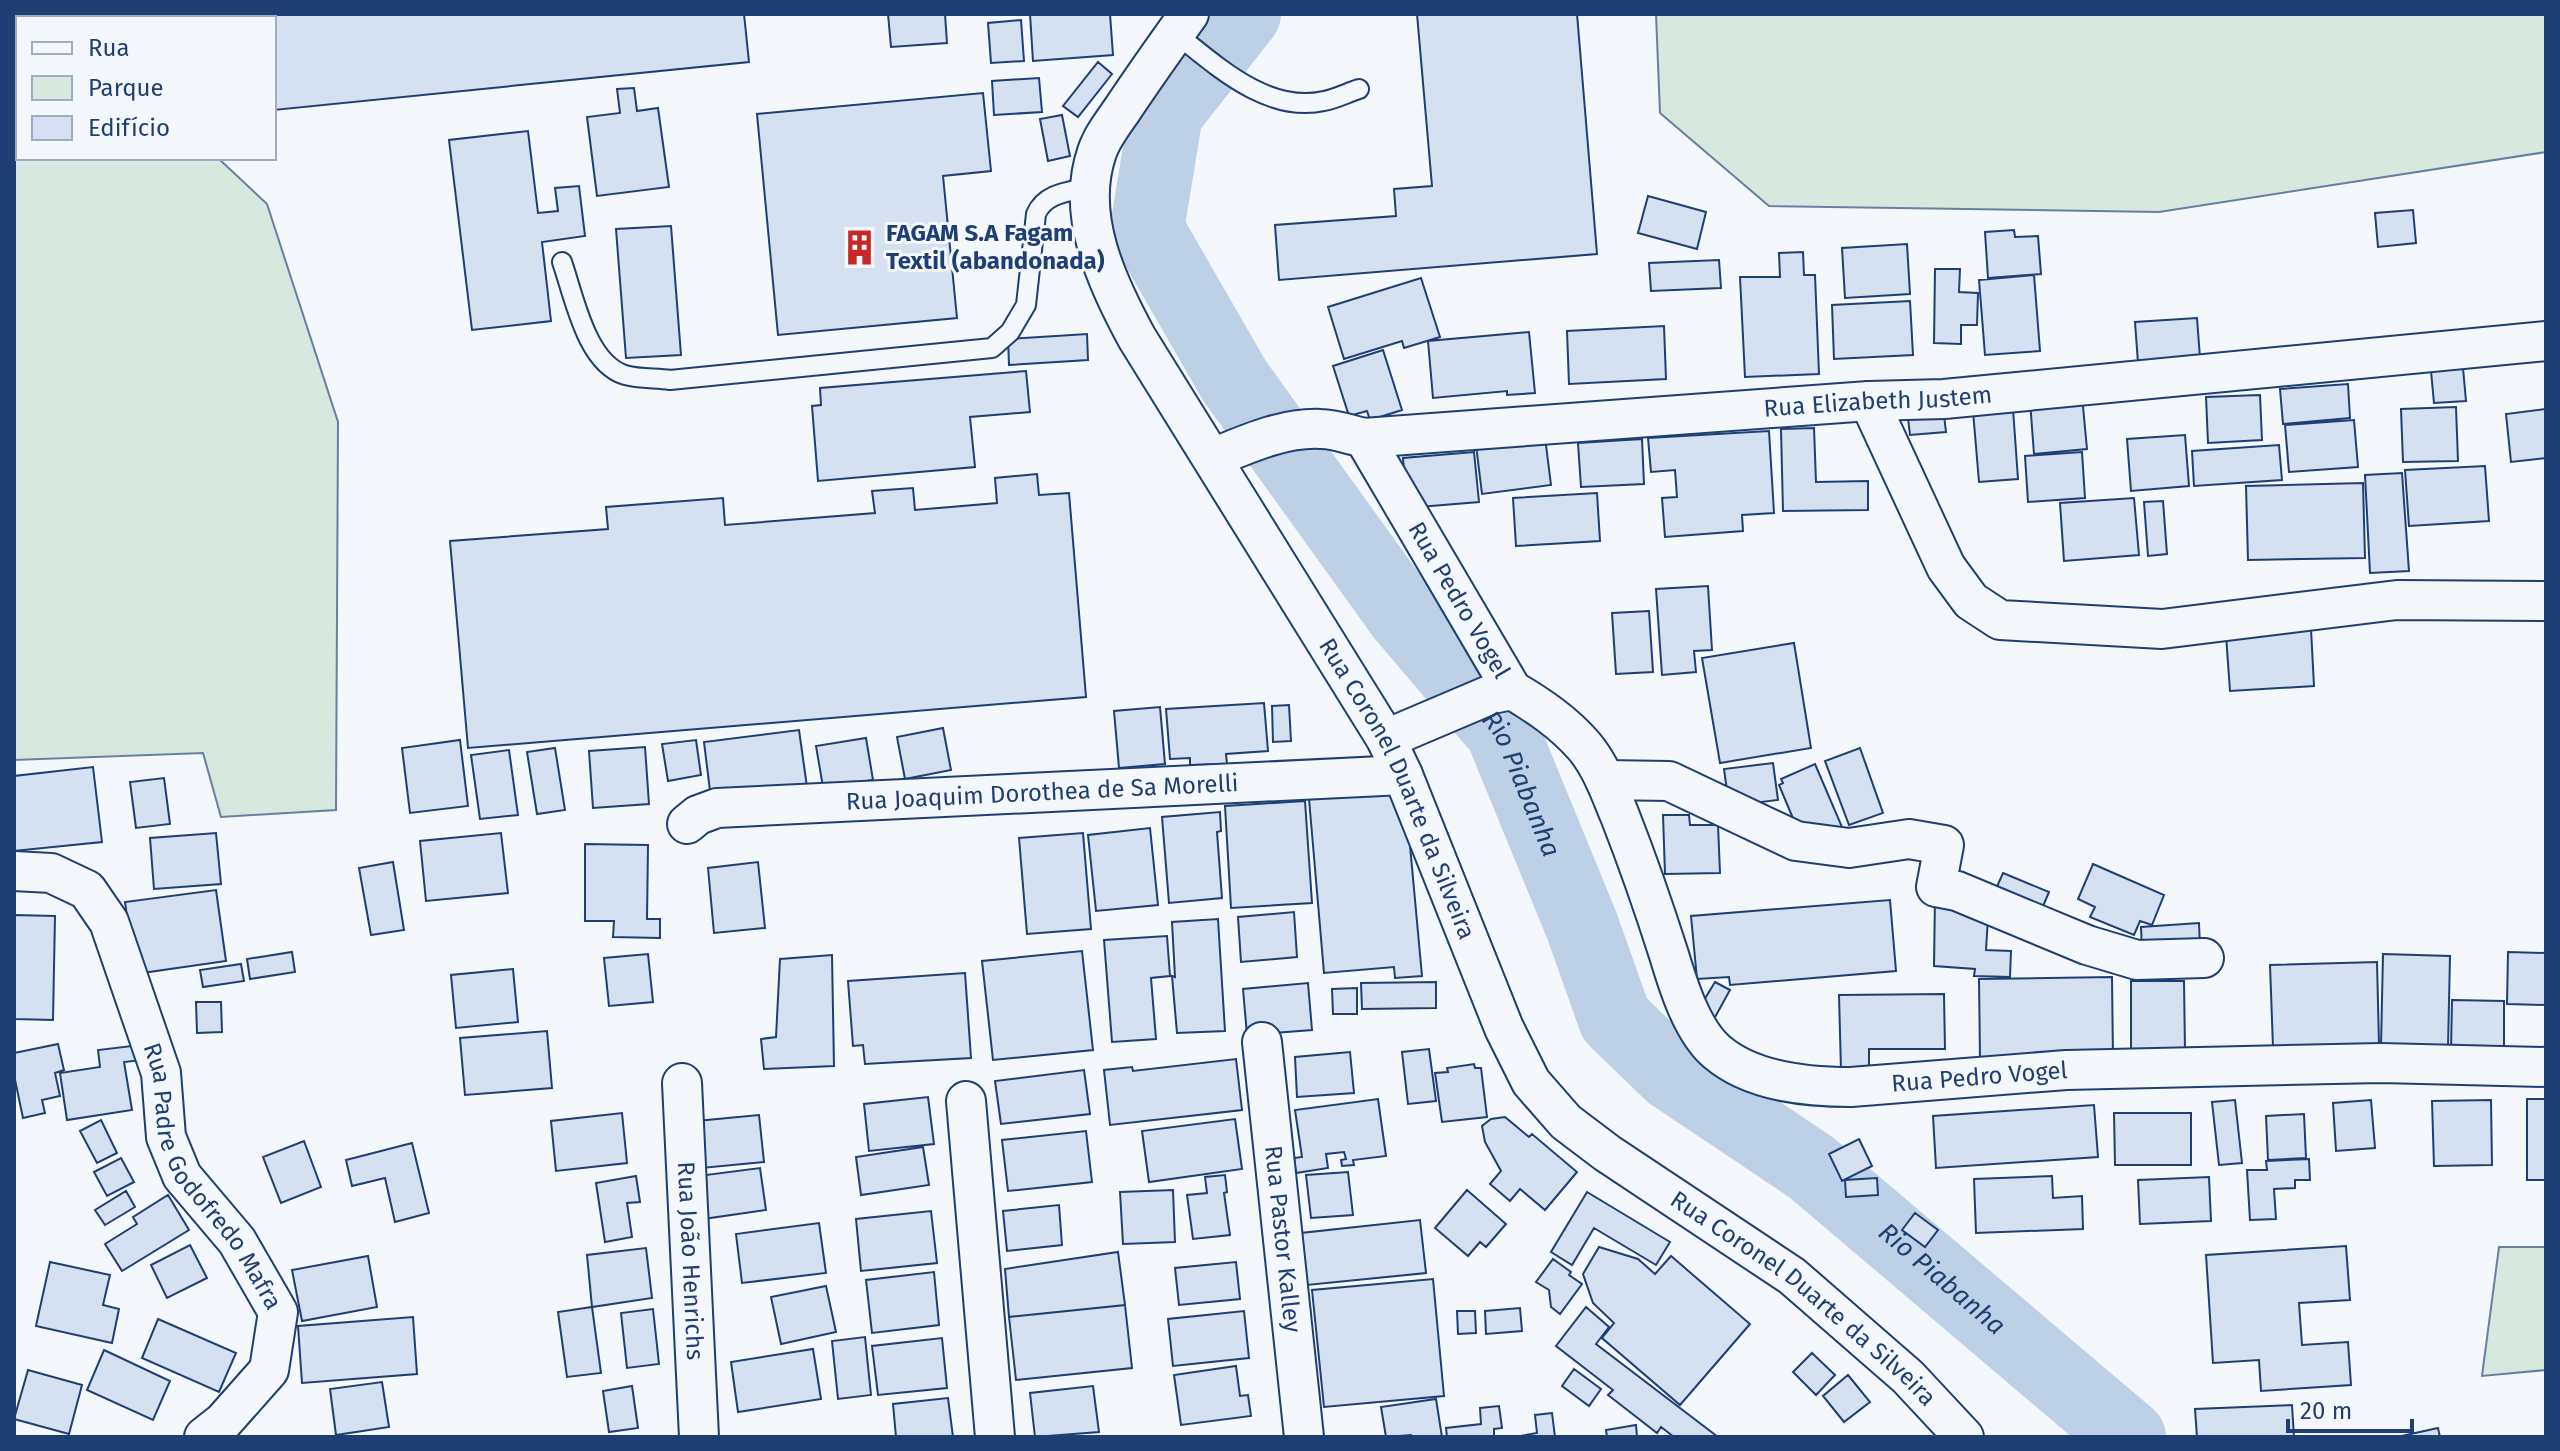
<svg xmlns="http://www.w3.org/2000/svg" width="2560" height="1451" font-family="'Fira Sans',sans-serif">
  <rect width="100%" height="100%" fill="#f4f7fb"/>
  <path fill="#d7e8df" stroke="#687fa3" stroke-width="2" d="M14,14H93L95,18H18V158H218L267,204L338,422L336,810L221,817L203,753L14,760Z
    M1656,14H2546V152L2159,212L1769,206L1660,113Z
    M2499,1247H2546V1370L2482,1376Z"/>
  <g fill="none" stroke-linecap="round" stroke-linejoin="round">
    <path stroke="#bed0e5" stroke-width="74" id="s1" d="M1244,14L1166,113L1147,229L1234,380L1404,616L1502,731L1582,926L1615,1019L1672,1074L1812,1168L2129,1437"/>
  </g>
  <path fill="#d5e0f0" stroke="#1d3f73" stroke-width="2" d="M190,14H744L749,62L274,110V18H190Z
    M888,14H945L947,43L891,47Z
    M1030,14H1110L1113,55L1033,61Z
    M1417,14H1577L1597,254L1279,280L1275,225L1396,216L1394,189L1432,186Z
    M1021,20L1024,61L991,63L988,23Z
    M1098,62L1112,74L1078,117L1063,106Z
    M1039,78L1042,112L994,115L992,81Z
    M634,88L637,111L658,108L669,187L597,196L587,117L620,113L617,89Z
    M983,93L991,171L943,176L957,318L778,335L757,114Z
    M1062,115L1070,156L1048,161L1040,119Z
    M528,131L538,213L558,211L555,188L579,186L585,236L542,242L551,321L472,330L449,140Z
    M1648,196L1706,212L1697,249L1638,233Z
    M2413,210L2416,243L2378,247L2375,213Z
    M671,226L681,355L626,358L616,229Z
    M2014,230L2015,237L2038,236L2041,274L1988,278L1985,232Z
    M1907,244L1910,294L1845,298L1842,248Z
    M1803,252L1804,275H1815L1819,374L1745,377L1740,277H1780L1779,253Z
    M1719,260L1721,288L1651,291L1649,263Z
    M1935,269H1960L1959,292L1978,293L1977,325H1961V344L1934,343Z
    M2034,275L2040,351L1985,355L1979,280Z
    M1421,278L1440,337L1404,348L1402,341L1344,359L1328,307Z
    M1910,301L1913,355L1834,359L1832,305Z
    M2197,318L2200,358L2138,363L2135,322Z
    M1664,326L1666,379L1569,384L1567,331Z
    M1529,332L1535,393L1507,395V391L1433,398L1428,341Z
    M1087,334L1088,360L1009,365L1008,339Z
    M1383,350L1402,410L1370,420L1367,411L1349,416L1333,366Z
    M2463,368L2466,401L2434,403L2431,371Z
    M1026,371L1030,412L970,417L975,467L818,481L812,406L821,405L820,388Z
    M2348,384L2350,418L2283,424L2280,389Z
    M2260,395L2262,440L2208,443L2206,397Z
    M2082,396L2087,449L2034,454L2030,401Z
    M1943,407L1946,432L1910,435L1907,410Z
    M2456,407L2458,461L2403,462L2401,409Z
    M2013,409L2018,479L1979,482L1973,411Z
    M2546,409V458L2511,462L2506,414Z
    M2354,420L2358,467L2289,472L2285,425Z
    M1814,428L1816,482L1868,481V510L1783,511L1781,429Z
    M1769,431L1774,513L1742,515L1743,531L1665,537L1662,498L1677,497L1675,470L1651,472L1648,438Z
    M2185,435L2189,486L2131,491L2127,439Z
    M1545,437L1551,485L1482,494L1476,445Z
    M1642,439L1644,484L1581,487L1578,443Z
    M2279,445L2282,480L2194,486L2192,451Z
    M1474,452L1479,502L1407,508L1403,458Z
    M2082,452L2085,498L2028,502L2025,456Z
    M2485,466L2489,521L2409,526L2405,470Z
    M2402,473L2409,571L2370,573L2365,475Z
    M1037,474L1039,495L1069,493L1086,697L468,748L450,541L608,529L606,507L723,498L725,525L875,513L872,491L913,488L915,510L997,503L995,478Z
    M2363,483L2365,558L2248,560L2246,486Z
    M1597,493L1600,541L1516,546L1513,498Z
    M2134,498L2139,555L2064,561L2060,503Z
    M2163,501L2167,554L2148,556L2144,502Z
    M1708,586L1712,650L1694,651L1696,672L1662,675L1656,589Z
    M1649,611L1653,672L1616,674L1612,613Z
    M2311,629L2314,686L2230,691L2226,635Z
    M1794,643L1811,748L1720,763L1702,658Z
    M1264,703L1268,751L1226,754L1227,764L1190,765V758L1170,759L1166,709Z
    M1289,705L1291,741L1273,742L1272,706Z
    M1160,707L1165,764L1119,768L1114,711Z
    M943,728L951,770L905,779L897,737Z
    M799,730L807,787L711,799L704,742Z
    M866,738L873,780L823,787L816,746Z
    M460,740L468,806L410,813L402,748Z
    M696,740L701,775L668,781L662,744Z
    M645,747L649,804L593,808L589,751Z
    M555,748L565,810L537,814L527,752Z
    M1860,748L1883,813L1849,825L1825,761Z
    M509,750L518,815L480,819L471,755Z
    M1773,763L1778,800L1729,806L1724,769Z
    M1815,764L1842,827L1813,835L1808,823L1797,828L1779,785L1783,783L1781,779Z
    M93,767L102,842L14,851V776Z
    M164,778L170,824L136,828L130,782Z
    M1405,791L1422,976L1395,978L1394,967L1324,973L1309,799Z
    M1305,801L1312,903L1231,908L1225,806Z
    M1220,812L1221,831L1217,832L1222,898L1169,903L1162,817Z
    M1663,815H1689L1690,825H1718L1720,873L1665,874Z
    M1150,828L1158,905L1096,911L1088,835Z
    M216,833L221,884L154,889L150,838Z
    M501,833L508,893L426,901L420,841Z
    M1083,833L1091,929L1027,934L1019,838Z
    M585,844L648,845L647,919H660V938L613,937L614,921H585Z
    M393,862L404,930L371,935L359,868Z
    M758,862L765,928L714,933L708,868Z
    M2093,864L2164,895L2152,925L2140,921L2134,935L2090,917L2095,907L2078,899Z
    M2003,873L2049,892L2041,911L1992,898Z
    M216,890L226,961L135,974L125,902Z
    M1935,896L1988,918L1986,950L2011,951L2010,977L1974,976L1975,969L1934,966Z
    M1890,900L1896,971L1730,985L1729,977L1697,979L1691,916Z
    M1294,912L1297,957L1241,962L1238,917Z
    M14,915L55,916L53,1020L14,1019Z
    M1218,919L1225,1031L1177,1033L1172,976L1175,977L1172,922Z
    M2199,923L2200,948L2142,951L2141,927Z
    M1167,936L1170,976L1151,978L1156,1039L1112,1042L1104,940Z
    M1082,951L1093,1050L993,1060L982,961Z
    M292,952L295,972L250,979L247,959Z
    M2508,952L2546,953V1005L2507,1004Z
    M648,954L653,1002L609,1006L604,958Z
    M2383,954L2450,956L2448,1048L2381,1046Z
    M832,955L834,1066L764,1069L761,1039L776,1037L780,959Z
    M2377,962L2379,1044L2273,1047L2270,965Z
    M241,964L244,981L203,987L200,970Z
    M513,969L518,1022L456,1028L451,975Z
    M965,973L971,1058L865,1064L863,1045L853,1046L848,981Z
    M2112,977L2113,1058L1980,1059L1979,979Z
    M2131,981H2184L2185,1050H2131Z
    M1436,982V1008L1362,1009L1361,983Z
    M1715,982L1730,990L1714,1019L1698,1010Z
    M1308,983L1312,1030L1247,1035L1243,989Z
    M1357,988V1014H1333L1332,989Z
    M1944,994L1945,1049H1869V1069L1841,1070L1839,995Z
    M2452,1000L2504,1001V1050H2451Z
    M196,1002H221L222,1032L197,1033Z
    M547,1031L552,1088L465,1095L460,1038Z
    M58,1044L64,1070L55,1073L60,1096L42,1100L45,1113L23,1118L14,1075V1053Z
    M140,1045L141,1060L124,1062L132,1110L67,1120L60,1073L100,1067L98,1050Z
    M1429,1049L1436,1101L1408,1104L1402,1052Z
    M1350,1052L1354,1093L1297,1097L1295,1057Z
    M1236,1059L1242,1110L1110,1125L1104,1070L1132,1067L1133,1071Z
    M1474,1064L1475,1068H1481L1487,1117L1442,1122L1435,1073L1448,1072L1447,1068Z
    M1084,1070L1090,1114L1001,1124L995,1081Z
    M928,1097L934,1144L869,1151L864,1104Z
    M1378,1099L1386,1156L1353,1160L1354,1165L1342,1166L1341,1160L1346,1159L1344,1152L1326,1154L1328,1168L1296,1173L1294,1158L1302,1157L1295,1110Z
    M2527,1099H2546V1180H2527Z
    M2235,1100L2242,1163L2219,1165L2212,1102Z
    M2371,1100L2375,1148L2336,1151L2333,1103Z
    M2491,1100L2492,1165L2434,1166L2432,1101Z
    M2094,1105L2098,1157L1936,1168L1933,1116Z
    M622,1113L627,1163L556,1171L551,1121Z
    M2114,1113H2191V1165H2115Z
    M2304,1114L2306,1158L2268,1160L2266,1116Z
    M759,1115L764,1162L691,1169L686,1122Z
    M1505,1117L1529,1137L1532,1134L1577,1172L1545,1210L1520,1189L1510,1201L1490,1184L1501,1171L1485,1142L1482,1126L1491,1119Z
    M1235,1119L1242,1169L1149,1182L1142,1131Z
    M101,1120L117,1153L97,1163L80,1131Z
    M1086,1131L1092,1182L1008,1191L1002,1140Z
    M1859,1139L1872,1166L1842,1181L1829,1154Z
    M304,1141L321,1187L281,1203L263,1157Z
    M412,1143L429,1213L395,1222L385,1178L352,1186L346,1160Z
    M923,1147L929,1185L861,1195L856,1157Z
    M121,1158L134,1182L107,1196L94,1172Z
    M2309,1159L2310,1180H2295V1188L2274,1189L2276,1219L2250,1220L2247,1170H2267L2266,1161Z
    M760,1168L766,1210L703,1219L698,1176Z
    M1348,1172L1353,1215L1311,1218L1306,1175Z
    M1225,1175L1227,1192L1224,1193L1230,1235L1193,1239L1187,1195L1207,1193L1205,1177Z
    M636,1176L640,1202L627,1203L632,1237L605,1242L596,1183Z
    M2052,1176L2053,1198L2082,1196L2083,1229L1976,1233L1974,1179Z
    M2209,1177L2211,1221L2140,1224L2138,1180Z
    M1877,1178L1878,1195L1846,1197L1845,1180Z
    M1173,1190L1175,1242L1123,1244L1120,1192Z
    M1467,1190L1506,1224L1486,1247L1480,1242L1468,1256L1435,1228Z
    M126,1191L135,1207L105,1225L95,1210Z
    M1587,1192L1670,1242L1656,1265L1594,1228L1572,1265L1551,1252Z
    M168,1195L189,1230L122,1271L105,1244L137,1224L133,1217Z
    M1059,1205L1062,1245L1007,1251L1003,1211Z
    M931,1211L937,1263L861,1271L856,1219Z
    M1915,1213L1938,1230L1925,1247L1902,1230Z
    M1420,1220L1426,1273L1307,1285L1301,1233Z
    M819,1223L826,1273L742,1283L736,1234Z
    M190,1245L207,1278L167,1298L151,1265Z
    M2346,1246L2350,1300L2299,1303L2302,1345L2348,1342L2351,1385L2261,1391L2259,1360L2213,1363L2206,1255Z
    M1599,1247L1638,1259L1655,1274L1671,1256L1750,1324L1680,1405L1602,1338L1614,1323L1593,1303L1583,1274Z
    M646,1248L652,1298L592,1307L587,1255Z
    M1118,1252L1125,1305L1009,1317L1005,1269Z
    M368,1256L377,1307L302,1321L292,1270Z
    M1553,1259L1571,1272L1569,1275L1582,1284L1560,1314L1551,1307L1549,1290L1536,1282Z
    M50,1262L110,1275L103,1305L119,1309L112,1343L36,1326Z
    M1236,1262L1240,1299L1179,1305L1175,1268Z
    M934,1272L939,1325L872,1333L866,1280Z
    M1433,1279L1444,1396L1324,1407L1312,1290Z
    M826,1286L836,1332L781,1344L771,1297Z
    M1125,1305L1132,1368L1016,1380L1009,1317Z
    M592,1307L601,1373L567,1377L558,1312Z
    M1586,1307L1609,1327L1596,1344L1718,1437H1674L1661,1427L1657,1433L1608,1395L1613,1390L1556,1346Z
    M1520,1308L1522,1331L1486,1334L1485,1311Z
    M653,1309L659,1364L627,1368L621,1313Z
    M1244,1311L1249,1358L1173,1366L1168,1319Z
    M1457,1311H1475L1476,1333L1458,1334Z
    M413,1317L417,1374L302,1383L298,1326Z
    M158,1319L236,1353L219,1392L142,1358Z
    M865,1337L871,1395L838,1399L832,1341Z
    M942,1338L947,1388L878,1395L872,1346Z
    M813,1349L821,1399L738,1412L731,1362Z
    M104,1350L170,1381L153,1420L87,1390Z
    M1812,1353L1835,1375L1816,1395L1793,1372Z
    M1236,1366L1240,1396L1248,1395L1251,1416L1181,1425L1174,1375Z
    M1574,1369L1601,1389L1589,1406L1562,1386Z
    M28,1370L82,1385L69,1434L14,1419Z
    M1848,1375L1870,1402L1844,1422L1823,1396Z
    M382,1382L389,1427L336,1435L330,1389Z
    M632,1386L638,1428L609,1432L603,1391Z
    M1093,1386L1099,1432L1035,1437L1030,1393Z
    M948,1398L953,1437H896L893,1404Z
    M1436,1399L1442,1437H1411V1435L1386,1437L1381,1407Z
    M2292,1405L2294,1437H2197L2195,1409Z
    M1499,1406L1502,1428L1494,1429V1437H1447L1446,1428L1481,1424L1480,1408Z
    M1552,1413L1555,1437H1514L1537,1433L1535,1415Z
    M1636,1425L1637,1437H1607L1606,1430Z
    M2438,1428L2440,1437H2397Z"/>
  <g fill="none" stroke-linecap="round" stroke-linejoin="round">
    <defs>
      <path id="lane" d="M1175,33C1216,65 1267,114 1324,101C1335,99 1347,93 1359,89
        M562,262C574,296 586,363 625,375C639,379 656,378 670,380L992,348L1010,332L1026,305L1036,214C1045,193 1068,192 1089,187"/>
      <g id="street">
        <path id="s2" d="M1189,14C1166,46 1144,77 1122,110C1113,123 1102,137 1097,152C1075,215 1107,283 1137,338L1386,739L1403,775L1504,1028L1531,1082L1566,1122L1607,1153L1792,1276L1908,1377L1964,1437"/>
        <path d="M1869,401L1946,567L1971,601L2000,620L2162,629L2397,600L2546,601"/>
        <path id="s3" d="M1364,438L1512,690C1539,706 1563,722 1584,746C1601,766 1610,792 1620,816C1638,862 1654,908 1669,955C1678,985 1692,1031 1717,1052C1752,1082 1807,1087 1851,1087L2066,1070L2381,1063L2546,1067"/>
        <path id="s4" d="M1213,458C1247,444 1284,427 1321,429C1335,429 1351,435 1364,438L1869,401L1944,399L2546,341"/>
        <path d="M1386,739L1492,694L1512,690"/>
        <path d="M1605,780L1669,781L1796,841L1849,848L1909,839L1944,845L1936,887L1957,891L2087,945L2137,960L2204,958"/>
        <path id="s5" d="M687,824L698,815L717,808L1403,775"/>
        <path id="s6" d="M14,871L51,873L87,890L109,922L161,1073L166,1137L182,1176L237,1241L278,1312L269,1370L223,1422L204,1437"/>
        <path id="s7" d="M1262,1042L1304,1437"/>
        <path id="s8" d="M682,1083L699,1437"/>
        <path d="M966,1101L995,1437"/>
      </g>
    </defs>
    <use href="#lane" stroke="#1d3f73" stroke-width="22"/>
    <use href="#street" stroke="#1d3f73" stroke-width="42"/>
    <use href="#lane" stroke="#f4f7fb" stroke-width="18"/>
    <use href="#street" stroke="#f4f7fb" stroke-width="38"/>
  </g>
  <defs>
    <symbol id="building-bare" viewBox="-9 -9 18 18"><path d="M-4-6H4V6H1V3H-1V6H-4ZM-2.5-4.3h1.7v1.8h-1.7ZM.8-4.3h1.7v1.8H.8ZM-2.5-1h1.7V.8h-1.7ZM.8-1h1.7V.8H.8Z" fill="#c62828" stroke="#f4f7fb" stroke-width="2.5" paint-order="stroke"/></symbol>
  </defs>
  <g fill-rule="evenodd">
    <use href="#building-bare" x="834" y="222" width="51" height="51"/>
  </g>
  <g text-anchor="middle" stroke-width="6" stroke-linejoin="round" paint-order="stroke">
    <g font-size="24" font-weight="bold" fill="#1d3f73" stroke="#f4f7fb" text-anchor="start">
      <text x="886" y="241">FAGAM S.A Fagam<tspan x="886" dy="28">Textil (abandonada)</tspan></text>
    </g>
    <g font-size="24" fill="#1d3f73" stroke="#f4f7fb">
      <text dy="8" stroke="none"><textPath href="#s4" startOffset="672">Rua Elizabeth Justem</textPath></text>
      <text dy="8" stroke="none"><textPath href="#s3" startOffset="188">Rua Pedro Vogel</textPath></text>
      <text dy="8" stroke="none"><textPath href="#s2" startOffset="884">Rua Coronel Duarte da Silveira</textPath></text>
      <text dy="8" stroke="none"><textPath href="#s5" startOffset="360">Rua Joaquim Dorothea de Sa Morelli</textPath></text>
      <text dy="8" stroke="none"><textPath href="#s3" startOffset="990">Rua Pedro Vogel</textPath></text>
      <text dy="8" stroke="none"><textPath href="#s6" startOffset="394">Rua Padre Godofredo Mafra</textPath></text>
      <text dy="8" stroke="none"><textPath href="#s7" startOffset="198">Rua Pastor Kalley</textPath></text>
      <text dy="8" stroke="none"><textPath href="#s8" startOffset="178">Rua João Henrichs</textPath></text>
      <text dy="8" stroke="none"><textPath href="#s2" startOffset="1556">Rua Coronel Duarte da Silveira</textPath></text>
    </g>
    <g font-size="26" font-style="italic" fill="#1d3f73" stroke="#f4f7fb">
      <text dy="9" stroke="none"><textPath href="#s1" startOffset="916">Rio Piabanha</textPath></text>
      <text dy="9" stroke="none"><textPath href="#s1" startOffset="1588">Rio Piabanha</textPath></text>
    </g>
  </g>
  <rect width="2560" height="1451" fill="none" stroke="#1d3f73" stroke-width="32"/>
  <rect x="16" y="16" width="260" height="144" fill="#f4f7fb" stroke="#9eadc5" stroke-width="2"/>
  <rect x="32" y="42" width="40" height="12" fill="#f4f7fb" stroke="#9eadc5" stroke-width="2"/>
  <text x="88" y="56" font-size="24" fill="#1d3f73">Rua</text>
  <rect x="32" y="76" width="40" height="24" fill="#d7e8df" stroke="#9eadc5" stroke-width="2"/>
  <text x="88" y="96" font-size="24" fill="#1d3f73">Parque</text>
  <rect x="32" y="116" width="40" height="24" fill="#d5e0f0" stroke="#9eadc5" stroke-width="2"/>
  <text x="88" y="136" font-size="24" fill="#1d3f73">Edifício</text>
  <path d="M2288 1419v12h124v-12" fill="none" stroke="#1d3f73" stroke-width="4"/>
  <text x="2300" y="1419" font-size="24" fill="#1d3f73" stroke="#f4f7fb" stroke-width="6" paint-order="stroke">20 m</text>
</svg>
